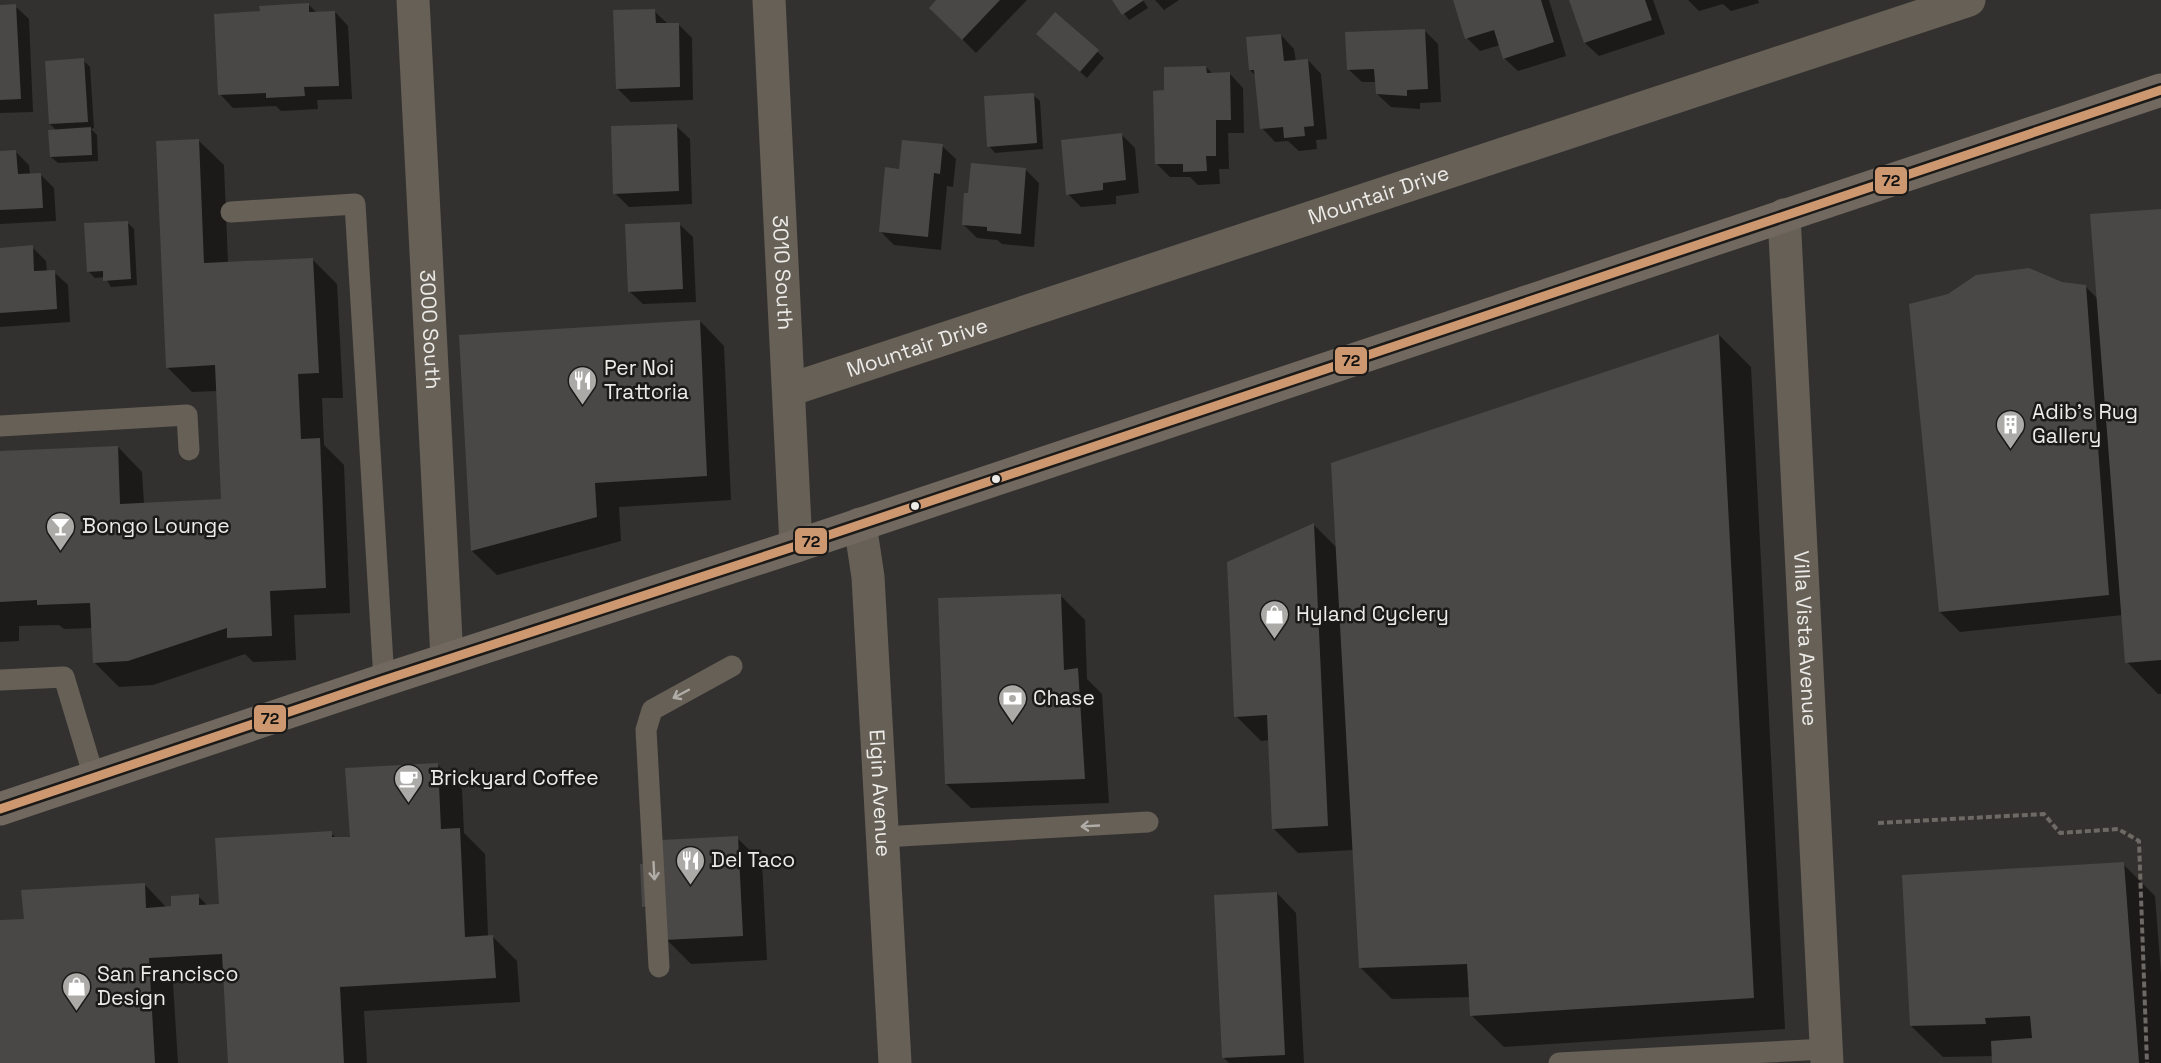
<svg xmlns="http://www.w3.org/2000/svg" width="2161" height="1063" font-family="'Space Grotesk',sans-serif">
  <rect width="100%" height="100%" fill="#33312f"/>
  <path fill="#0007" d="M938,0H1027L976,53L931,8Z
    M1114,0H1143L1148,8L1129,20Z
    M1155,0H1179L1164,10Z
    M1454,0H1549L1566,56L1518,71L1504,58L1500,45L1480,51L1467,38Z
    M1571,0H1653L1665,34L1599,56L1585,43Z
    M1688,0H1758L1759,3L1731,11L1723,4L1699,11Z
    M308,4L317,13L335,12L348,26L352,99L317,100L318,109L281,111L276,106L233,108L220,94Z
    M15,6L29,19L33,112L0,113V7Z
    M654,11L668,24H678L692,38L693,100L631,102L617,88Z
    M1055,14L1104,58L1087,78L1045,41Z
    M1425,31L1438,44L1441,102L1420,103V109L1391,107L1377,94L1376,82H1362L1348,69Z
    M1281,35L1294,49L1296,62L1308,60L1321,74L1327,139L1316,140L1317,149L1299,151L1288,141L1275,142L1262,128L1256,76L1250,70Z
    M83,60L90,67L94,128L91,129L97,135L98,161L58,163L51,157L57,131L50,124Z
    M1206,67L1213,74H1230L1243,88L1244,133H1228L1229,169H1219L1220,184L1198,185L1190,177H1170L1156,163L1166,92Z
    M1033,95L1040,101L1043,149L995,153L989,146Z
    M676,126L690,139L692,204L629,207L615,193Z
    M1121,134L1135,148L1139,193L1116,196V204L1081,207L1068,194Z
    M199,141L224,165L228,263L313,260L337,284L343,398H322L324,445L344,465L350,613L294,615L296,660L253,662L245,654L153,685L119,687L94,662L93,628L64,629L59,625L19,626V641L0,642V453L118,447L142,472L144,504L223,501L218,391L192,392L167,367Z
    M942,146L956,159L953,187L947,186L941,250L894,245L881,232L901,170Z
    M16,152L29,165L30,175L40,174L54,188L56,221L0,224V153Z
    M1025,169L1039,183L1034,247L1002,244L997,240L977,238L963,224Z
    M2161,210V694H2158L2127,662L2123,615L1960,632L1940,612L2061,283L2085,286L2098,299Z
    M128,223L134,229L137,285L111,287L105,277L95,278L88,271Z
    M679,224L693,237L696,302L643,304L629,291Z
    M32,247L46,261L47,272H54L68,285L70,322L0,327V249Z
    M700,321L724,346L731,500L619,507L621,541L497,575L472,551Z
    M1719,335L1751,367L1785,1029L1504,1047L1472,1016L1471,997L1392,999L1360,967L1354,850L1298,853L1273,828L1269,740L1261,741L1236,716L1314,525L1337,548Z
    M1060,595L1085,620L1087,679L1102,694L1109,803L971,808L946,784Z
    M437,764L462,789L464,833L485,854L488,936H492L517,961L520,1002L364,1011L367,1063H229L225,980L173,983L178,1063H0V921L25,920L145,885L167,908L198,896L208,906L220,905L331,833L337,839L351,838Z
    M737,838L762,862L767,960L691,964L666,939L665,928L643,906Z
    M2123,864L2155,896L2161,974V1063H1994L1993,1056L1943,1057L1911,1026Z
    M1277,893L1296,913L1304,1063H1229L1223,1057Z"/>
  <path fill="#494846" d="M936,0H1000L962,40L929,8Z
    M1112,0H1144L1122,15Z
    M1453,0H1541L1554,42L1503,59L1494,30L1465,39Z
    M1569,0H1645L1652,20L1584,43Z
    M309,3V12L335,11L339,86L304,87L305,96L266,98V93L218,95L214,14L260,11L259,6Z
    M16,4L21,99L0,100V5Z
    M655,9L656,23H679L680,87L616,89L613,10Z
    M1055,12L1099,50L1080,72L1036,34Z
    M1425,29L1428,89L1407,90V96L1376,94L1374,69L1347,70L1345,32Z
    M1281,34L1284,61L1308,59L1314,126L1304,127L1305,136L1284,138L1283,127L1260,129L1254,70H1249L1246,37Z
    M84,58L88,122L49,124L45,61Z
    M1206,66L1207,73L1230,72L1231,120H1216V156H1206L1207,171L1183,172V164H1155L1153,91L1164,90V67Z
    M1034,93L1037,143L987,147L984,96Z
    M677,124L679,191L613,194L611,126Z
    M91,127L92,155L50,157L48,130Z
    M1122,133L1126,180L1103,183V190L1066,195L1061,140Z
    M199,139L204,263L313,258L319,373L298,374L301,439L320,438L326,588L270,591L272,636L227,638V628L128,661L93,663L90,603L37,605V600L0,602V451L118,446L120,504L221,499L215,365L166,368L156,141Z
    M902,140L943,144L940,174L934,173L928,237L879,232L885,167L899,169Z
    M16,150L18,174L41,173L43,208L0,210V151Z
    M971,163L1026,168L1021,234L987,231V227L962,225L964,193H968Z
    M2161,209V660L2125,663L2090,214Z
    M128,221L131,279L103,281V271L87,272L84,223Z
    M680,222L683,289L628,292L625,224Z
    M33,245L34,271L55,270L57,309L0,313V248Z
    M2029,268L2062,282L2086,285L2109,595L1939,612L1909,304L1948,294L1976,275Z
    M700,320L707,476L595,483L597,517L471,551L459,335Z
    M1719,334L1754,998L1470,1016L1467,964L1359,968L1331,463Z
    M1314,523L1328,826L1272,829L1267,715L1234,717L1227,562Z
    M1061,594L1064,670L1078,668L1085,779L945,784L938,598Z
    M438,763L441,829L460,828L465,937L493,935L496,978L340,987L344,1063H228L222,954L149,958L155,1063H0V920L24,919L21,890L145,883L146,908L171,906V896L199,894V905L219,904L215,838L332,831V837H350L345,768Z
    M738,836L743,936L664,940L663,906L642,907L640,864L662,863L661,840Z
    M2124,862L2139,1063H1992L1991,1041L2032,1038L2030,1016L1985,1018L1986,1024L1910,1026L1902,875Z
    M1277,892L1285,1055L1222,1058L1214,895Z"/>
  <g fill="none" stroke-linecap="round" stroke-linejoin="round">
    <path stroke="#6d6964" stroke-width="4" stroke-dasharray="6 3" stroke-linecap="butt" d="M1878,823L2044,814L2060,833L2118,829L2139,841L2147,1063"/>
    <path stroke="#666057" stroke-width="21" d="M231,212L355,204L384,680
      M0,426L187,415L189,450
      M0,680L64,677L94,777
      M883,837L1148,822
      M659,967L646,730L652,710L732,666
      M1559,1063L1826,1049"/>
    <g stroke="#666057" stroke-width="33">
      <path id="s1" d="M413,0L447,659"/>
      <path id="s2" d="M769,0L796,546"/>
      <path id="s3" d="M1784,215L1827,1063"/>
      <path id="s4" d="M789,390L1969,0"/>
      <path id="s5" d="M860,524L868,577L895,1063"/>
    </g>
    <path stroke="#71695f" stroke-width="33" d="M0,809L384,680L796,546L2161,90"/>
    <defs>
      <path id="bus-1" d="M0,809L384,680L796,546L2161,90"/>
    </defs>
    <use href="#bus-1" stroke="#1b1a18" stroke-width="14"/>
    <use href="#bus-1" stroke="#cd976f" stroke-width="9"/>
  </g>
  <defs><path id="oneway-shaft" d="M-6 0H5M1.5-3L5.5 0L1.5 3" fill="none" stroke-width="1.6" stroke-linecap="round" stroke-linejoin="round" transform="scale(1.5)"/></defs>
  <g stroke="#b0aca7">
    <use href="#oneway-shaft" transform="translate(681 694) rotate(152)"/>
    <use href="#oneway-shaft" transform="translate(1090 826) rotate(177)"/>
    <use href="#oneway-shaft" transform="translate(654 871) rotate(87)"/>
  </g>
  <defs>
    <symbol id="restaurant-pin" viewBox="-11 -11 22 30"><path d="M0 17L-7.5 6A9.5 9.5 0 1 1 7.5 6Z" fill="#abaaa7" stroke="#1b1a18"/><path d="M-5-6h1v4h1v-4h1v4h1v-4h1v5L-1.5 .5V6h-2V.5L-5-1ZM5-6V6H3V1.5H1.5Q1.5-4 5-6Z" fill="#fff"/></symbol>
    <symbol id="building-pin" viewBox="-11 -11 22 30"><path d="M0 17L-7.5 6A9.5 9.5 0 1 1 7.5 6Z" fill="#abaaa7" stroke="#1b1a18"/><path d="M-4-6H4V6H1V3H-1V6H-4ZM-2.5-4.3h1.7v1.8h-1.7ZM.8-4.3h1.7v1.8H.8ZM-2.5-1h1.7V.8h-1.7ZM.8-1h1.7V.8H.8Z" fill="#fff"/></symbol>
    <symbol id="bar-pin" viewBox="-11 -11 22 30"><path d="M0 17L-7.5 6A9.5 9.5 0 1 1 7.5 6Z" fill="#abaaa7" stroke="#1b1a18"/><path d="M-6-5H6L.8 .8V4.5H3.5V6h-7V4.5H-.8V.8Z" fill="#fff"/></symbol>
    <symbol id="shop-pin" viewBox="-11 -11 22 30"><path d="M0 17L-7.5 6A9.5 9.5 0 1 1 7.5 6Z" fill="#abaaa7" stroke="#1b1a18"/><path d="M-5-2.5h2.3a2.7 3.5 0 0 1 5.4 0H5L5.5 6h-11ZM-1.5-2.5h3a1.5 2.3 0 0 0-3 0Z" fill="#fff"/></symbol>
    <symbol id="bank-pin" viewBox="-11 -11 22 30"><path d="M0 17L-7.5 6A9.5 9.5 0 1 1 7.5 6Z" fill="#abaaa7" stroke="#1b1a18"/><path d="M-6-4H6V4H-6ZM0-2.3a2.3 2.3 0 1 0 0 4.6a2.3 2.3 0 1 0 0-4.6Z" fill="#fff"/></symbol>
    <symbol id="cafe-pin" viewBox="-11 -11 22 30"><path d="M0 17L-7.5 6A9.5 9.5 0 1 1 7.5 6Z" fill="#abaaa7" stroke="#1b1a18"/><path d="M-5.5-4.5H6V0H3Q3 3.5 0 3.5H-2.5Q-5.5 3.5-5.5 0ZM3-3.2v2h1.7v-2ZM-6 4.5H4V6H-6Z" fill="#fff"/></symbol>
  </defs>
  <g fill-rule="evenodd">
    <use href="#restaurant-pin" x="566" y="364" width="33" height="45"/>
    <use href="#building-pin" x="1994" y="408" width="33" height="45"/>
    <use href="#bar-pin" x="44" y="510" width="33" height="45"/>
    <use href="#shop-pin" x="1258" y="598" width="33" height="45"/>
    <use href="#bank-pin" x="996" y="682" width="33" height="45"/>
    <use href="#cafe-pin" x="392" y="762" width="33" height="45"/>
    <use href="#restaurant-pin" x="674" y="844" width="33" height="45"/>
    <use href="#shop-pin" x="60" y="970" width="33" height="45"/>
  </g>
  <g fill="#ecebe8" stroke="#1b1a18" stroke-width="2">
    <circle cx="996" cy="479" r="5"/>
    <circle cx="915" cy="506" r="5"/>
  </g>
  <g text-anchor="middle" stroke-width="5" stroke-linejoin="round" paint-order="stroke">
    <g font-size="21" fill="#ecebe8" stroke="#1b1a18">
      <text dy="7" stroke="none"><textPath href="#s4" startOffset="621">Mountair Drive</textPath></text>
      <text dy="7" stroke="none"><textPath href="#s2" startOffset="273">3010 South</textPath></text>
      <text dy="7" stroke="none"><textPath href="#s1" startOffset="330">3000 South</textPath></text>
      <text dy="7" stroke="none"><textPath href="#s4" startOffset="135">Mountair Drive</textPath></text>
      <text dy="7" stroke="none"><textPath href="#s3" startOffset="424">Villa Vista Avenue</textPath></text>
      <text dy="7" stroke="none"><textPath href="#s5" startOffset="270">Elgin Avenue</textPath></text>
    </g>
    <g font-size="21" fill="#ecebe8" stroke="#1b1a18" text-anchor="start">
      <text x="604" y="375">Per Noi<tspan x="604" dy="24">Trattoria</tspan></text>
      <text x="2032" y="419">Adib's Rug<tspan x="2032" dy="24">Gallery</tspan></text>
      <text x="82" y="533">Bongo Lounge</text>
      <text x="1296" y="621">Hyland Cyclery</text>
      <text x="1033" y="705">Chase</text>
      <text x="430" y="785">Brickyard Coffee</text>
      <text x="711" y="867">Del Taco</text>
      <text x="97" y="981">San Francisco<tspan x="97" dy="24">Design</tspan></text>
    </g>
  </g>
  <g stroke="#1b1a18" stroke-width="2">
    <rect x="1874" y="166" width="34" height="29" rx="6" fill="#cd976f"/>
    <rect x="1334" y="346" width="34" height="29" rx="6" fill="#cd976f"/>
    <rect x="794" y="527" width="34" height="28" rx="6" fill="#cd976f"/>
    <rect x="253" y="704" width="34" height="29" rx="6" fill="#cd976f"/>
  </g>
  <g font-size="16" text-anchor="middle" font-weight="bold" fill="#111">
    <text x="1891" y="186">72</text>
    <text x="1351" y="366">72</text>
    <text x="811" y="547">72</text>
    <text x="270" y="724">72</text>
  </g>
</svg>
